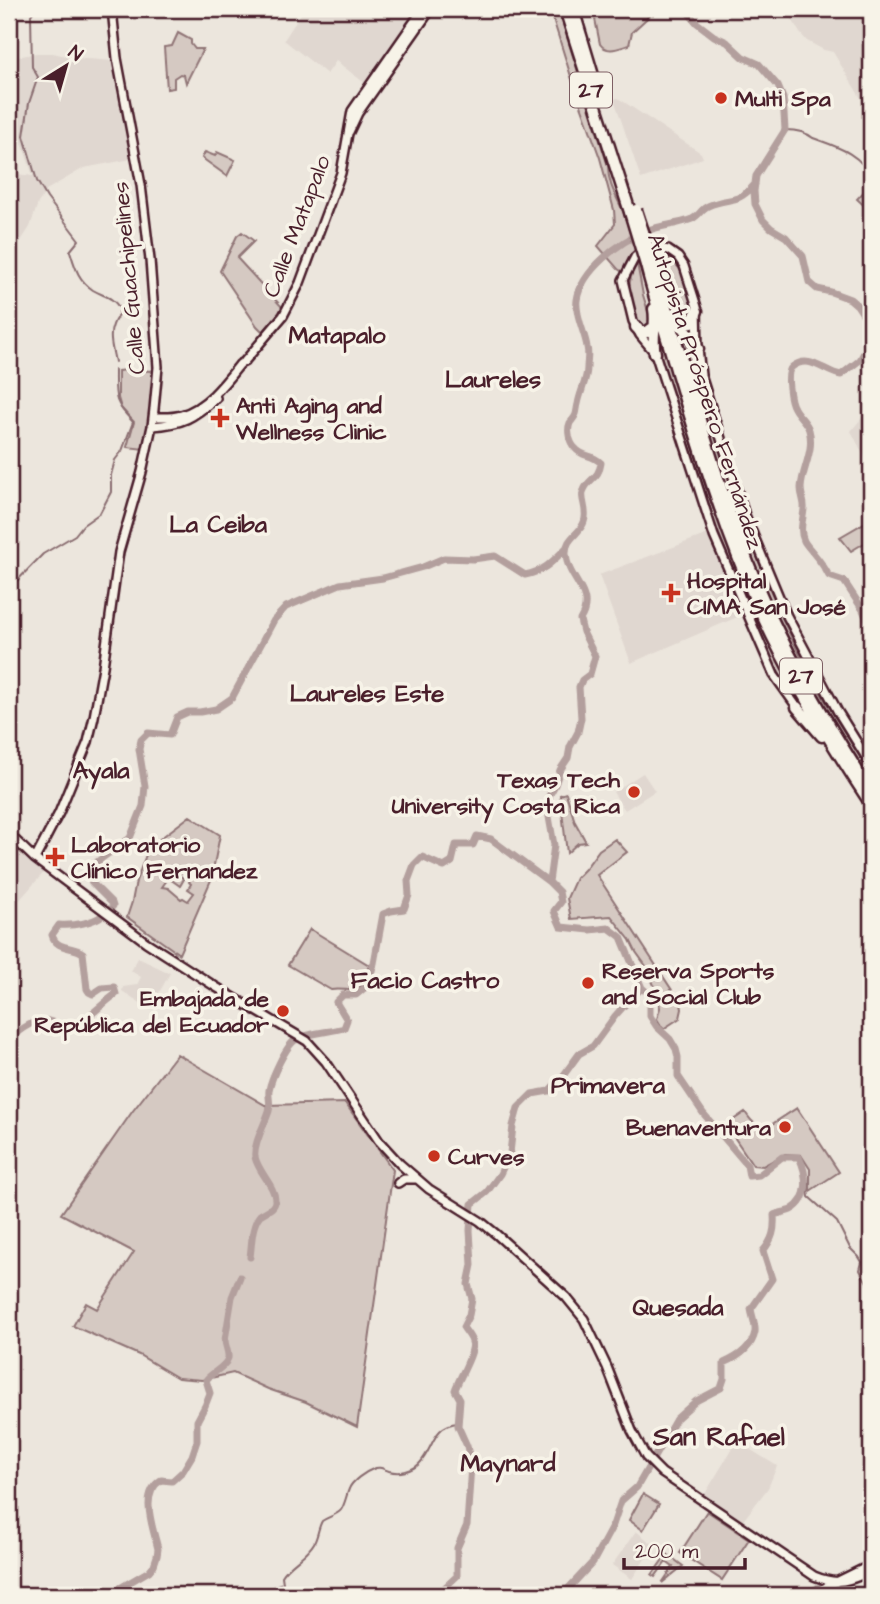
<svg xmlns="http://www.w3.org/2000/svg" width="880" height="1604" font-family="'Architects Daughter',sans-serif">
  <rect width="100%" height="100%" fill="#ece6dd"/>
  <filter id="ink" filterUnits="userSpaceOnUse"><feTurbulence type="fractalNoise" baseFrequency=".0143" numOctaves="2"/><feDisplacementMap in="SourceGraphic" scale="14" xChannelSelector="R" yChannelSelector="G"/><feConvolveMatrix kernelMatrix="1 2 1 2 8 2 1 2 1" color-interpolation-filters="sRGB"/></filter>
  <g filter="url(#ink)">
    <path fill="#e0d7d0" d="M304,9H417L366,84L336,61L327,74L284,40Z
      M786,9H871V115L833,52L824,50L807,41L800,33Z
      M36,53H53L74,58L114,61L131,159L84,168L48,189L38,203L30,227L19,244L17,268L9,282V173L33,176L20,137H9V59Z
      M618,98L701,153L703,158L641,179L614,99Z
      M871,412V469L851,431L866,413Z
      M708,534L710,535L743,611L742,615L631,663L599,575Z
      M643,773L655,791L625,810L613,792Z
      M9,839L46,870L9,912Z
      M138,958L170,973L150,1009L122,991L123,987L137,985L141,977L131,971Z
      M737,1441L777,1466L768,1488L742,1522L703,1497Z
      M636,1531L654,1545L632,1579L612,1565Z"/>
    <path fill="#d5c9c2" stroke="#907476" stroke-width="2" fill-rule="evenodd" d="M550,9H558L608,166C608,183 615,194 622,209C628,223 631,239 636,253L625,271H621L618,269L598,246L615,224L614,210L600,158L573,83Z
      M593,9H657L632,32L629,45C619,48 607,54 600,44Z
      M178,33L191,40V44L195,49H203L186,83L184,75L180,74L174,78V88L167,89L164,47L172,46Z
      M205,152L215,156L217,152L235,160L227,176L202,158Z
      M871,184V212L857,199Z
      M242,232L254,241L237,258L283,308L263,332L257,326L220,271L237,236Z
      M652,252C688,261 683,282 694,313L693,317L682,323L673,310Z
      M637,263L643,295L651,321L649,327L646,329L637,324C631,298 623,288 637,263Z
      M659,323C676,383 690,444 711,502C739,577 776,648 812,719L791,694L784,682L770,656L739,586L714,521L661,358L657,333Z
      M676,325L694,350V362L699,385C725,467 750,548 786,626C810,678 840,726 871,774V787L790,649L748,556L694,383L676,330Z
      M127,370L154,371L150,419L144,449L127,447L134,422L121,408L118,398V371Z
      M871,519V539L851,551L840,537Z
      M566,793L575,822L586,842L578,843L567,853L560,795Z
      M190,816L220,835L211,880L179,954L127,917L132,902L136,881L149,847ZM184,869L188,872L185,877L190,880L189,882L191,884L188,889L194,893L188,901L183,898L181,899L168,888L162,887L167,880L170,879L180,886L184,879L179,875Z
      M615,839L627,852L597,875L681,1004L682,1009L680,1018L663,1029L657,1019L660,1008L658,995L646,966L636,952L630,940L611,916L571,919L567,898L576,878L585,869L599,850Z
      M310,929L369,965L364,981L358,990C348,991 339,988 331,990L288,965Z
      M177,1054L265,1105L345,1103L393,1170L357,1427L306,1402L268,1389L233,1373L202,1380L178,1378L139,1355L73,1326L86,1303L97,1309L134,1252L61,1214L132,1112Z
      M797,1108L839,1172L810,1191V1169L801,1155L785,1154L763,1166L753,1165L726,1125L745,1112C751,1121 755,1126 766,1128Z
      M643,1494L659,1504L643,1530L629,1520Z
      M707,1511L749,1539L722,1580L680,1553Z
      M667,1554L683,1566L662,1583L673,1567L666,1562L655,1577L652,1575Z"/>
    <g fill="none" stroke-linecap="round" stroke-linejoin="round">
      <path stroke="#896c6f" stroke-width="2" d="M35,9L31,15L32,67L38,77L29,103L24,136L37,181L47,198L79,240L70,251C75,267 78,280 93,290C105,297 112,296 120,309C119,317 115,318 113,325C108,336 113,351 115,362
        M785,130C794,130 806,132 813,138C835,146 863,154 870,178
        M9,589L43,554L75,535L83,525L100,513L111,492V475L115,460L122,451L133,422C113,402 115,397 115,370
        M807,1183L809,1197L837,1222L850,1248L859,1257L862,1262L860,1270L862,1274L871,1289
        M871,1301L867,1306V1310L870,1344L869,1356L871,1385
        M871,1408L870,1430L871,1440
        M871,1506L866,1511L867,1518L871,1526
        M868,1574L871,1586
        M274,1586L283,1583L282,1576C290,1563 306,1557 314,1543C318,1536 318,1528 322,1521C328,1517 337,1515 341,1510C345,1504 346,1496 349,1489C352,1481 365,1472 373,1469C380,1466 383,1469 389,1471C399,1474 412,1471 419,1464C434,1449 432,1425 458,1423"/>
      <path stroke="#b39f9d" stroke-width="7" d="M685,9L697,23L714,36L727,42L743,57L759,64L778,86L783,98L785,130L756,176L754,191L755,204L763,220L771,228L786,237L803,256L809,282L817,289L831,292L850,299L857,305L865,317L867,332L866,349L860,360L841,375C825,373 810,353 792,367C785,372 790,402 794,408C798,416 807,422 809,430C815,450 802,469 801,488C801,496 805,502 804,509C803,520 799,531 804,541C806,545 811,550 814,554C820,561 825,568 829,576L844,581L863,610L871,630
        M109,910L113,906L112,903L92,883L90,876L94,864L130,838L143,806L145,786L139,749L141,740L148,733L170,735L177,717L188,712H200L216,709L232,698L274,620L286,607L340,584L383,578L423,567L444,558L473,559L495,556L525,575C545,571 552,562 566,548
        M9,1040C19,1030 37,1016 52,1022C59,1025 64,1029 72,1027C84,1023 104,1002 116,994L114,987L102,988L93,994L89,992L87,989L83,953C72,945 57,951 52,935L59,925C74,926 92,923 103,915
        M250,1257C252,1244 251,1226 260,1215C265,1211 275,1209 275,1201C276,1187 258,1172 255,1157C253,1144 265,1124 269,1111C271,1104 268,1097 269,1090C271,1079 286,1044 297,1039C308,1033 330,1032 344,1028L347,1020L336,1002L343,995H356L368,985L374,963L383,914L391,911L404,909L409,895L408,881L414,865L422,857L444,867L452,862L456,845H473L477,836L491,839L549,882
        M108,1595L149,1571L154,1565L157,1556L158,1549C153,1527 139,1494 161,1480L172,1481L183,1471L192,1456L197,1441V1421L205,1406L210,1393L206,1380C212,1372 225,1368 228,1358C229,1352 225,1346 225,1340L232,1297L240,1277
        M431,1595L433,1591L443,1589L457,1576V1548L467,1525L471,1465L467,1446L458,1426L460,1399L455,1390C459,1378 476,1351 472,1342C471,1337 466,1332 463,1327L469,1315L472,1299L468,1284L472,1265L470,1230L472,1204L487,1192L500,1174L510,1153L513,1126L518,1108L532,1094L549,1091L563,1076L579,1054L593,1046L615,1016L632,997L642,988
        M559,1595L567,1590L593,1562L613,1525L621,1501L637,1487L676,1419L696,1401L721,1388L724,1379V1363C738,1357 752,1348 755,1332C756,1325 752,1316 751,1309L772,1279L763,1251C773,1239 775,1230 774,1215C779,1213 786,1212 791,1210C811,1199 807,1174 799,1157H782L759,1175L749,1176L747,1165L703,1113L678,1076V1057L676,1049L670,1039L657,1027L650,1016V995L642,988L621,937L609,928L590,930L561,927L554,911L561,902L559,892L549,882L554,845L549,817V796L555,785L560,770L568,758L570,747L578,732L581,718L579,687L582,680L590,674L595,656L583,632L580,620C597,593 567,580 566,554C565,538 580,534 584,522C589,510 579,498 584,490C589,478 599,479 601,463C591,453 583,458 575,448C569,442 567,430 570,423C572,420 575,418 576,414C577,411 577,407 578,404C580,392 587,380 587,368C587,361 589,354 587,347C585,332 575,316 577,300C581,271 620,241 646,231C661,225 677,225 692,219C699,216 701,209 708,206C730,196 736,206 755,184"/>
      <defs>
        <path id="secondary" d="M349,132L358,113L431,9
          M153,417C163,417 172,418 181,415C206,408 225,383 240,364L244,362L283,316L300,283L341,173L352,111L423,9
          M152,426C183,424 193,418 216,398
          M797,707L774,675L714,536L655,353L640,335L633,321L623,280L635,257L643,250L651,246L668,250L678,257L684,266L697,307L698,349L701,375L745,515L787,616L838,712L871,765
          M9,834L35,859L146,942L216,987L307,1041L326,1062L379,1141L400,1164L429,1189L480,1221L496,1234L566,1297L584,1319L607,1367L632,1431L646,1457L662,1473L814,1576C838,1586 849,1581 871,1571
          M35,859L59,813L88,742L94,717L103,667L119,552L142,472L152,426L154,409L158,367L150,260L141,185L117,58L112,9
          M398,1183L404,1179H415
          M810,1595L871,1565"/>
        <path id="highway" d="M565,9L630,212
          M573,9L594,79
          M646,265C655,301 667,337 677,373C702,456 728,540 764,619C794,684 832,745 871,804
          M654,265C667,313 682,360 696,407C717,478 740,550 771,617C800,678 834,735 871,792
          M654,309C657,324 651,338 655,353
          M671,313L673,317L685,329L698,349
          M681,324L692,322L697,311
          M636,327L641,332H647L654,327
          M797,707L822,736"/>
      </defs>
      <use href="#secondary" stroke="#4a1f2b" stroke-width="12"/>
      <use href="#highway" stroke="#4a1f2b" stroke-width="15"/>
      <use href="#secondary" stroke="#f7f3e8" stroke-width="7"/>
      <use href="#highway" stroke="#f7f3e8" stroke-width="10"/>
      <defs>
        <path id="highway-bridge" d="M636,210L654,265
          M630,212L646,265"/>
      </defs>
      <use href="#highway-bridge" stroke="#4a1f2b" stroke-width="15" stroke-linecap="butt"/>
      <use href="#highway-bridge" stroke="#f7f3e8" stroke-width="10"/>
    </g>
  </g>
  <g fill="#c8321e" stroke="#f7f3e8" stroke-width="2.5">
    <circle cx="721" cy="98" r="7"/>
    <path d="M216.5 407.5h7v7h7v7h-7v7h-7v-7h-7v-7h7z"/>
    <path d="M667.5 582.5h7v7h7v7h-7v7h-7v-7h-7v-7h7z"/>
    <circle cx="634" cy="792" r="7"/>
    <path d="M51.5 846.5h7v7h7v7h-7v7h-7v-7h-7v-7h7z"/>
    <circle cx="588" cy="983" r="7"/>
    <circle cx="283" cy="1011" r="7"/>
    <circle cx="785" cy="1127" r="7"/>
    <circle cx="434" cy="1156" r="7"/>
  </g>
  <g text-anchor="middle" stroke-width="7" stroke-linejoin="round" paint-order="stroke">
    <g fill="#f7f3e8" stroke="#7e5f64" stroke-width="2">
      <rect x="570" y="72.5" width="42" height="35" rx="5"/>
      <rect x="780" y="658.5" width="42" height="35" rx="5"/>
    </g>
    <g font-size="21" font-weight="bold" fill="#4a1f2b">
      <text x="591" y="97">27</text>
      <text x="801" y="683">27</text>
    </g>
    <g font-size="23" font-weight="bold" fill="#4a1f2b" stroke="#f7f3e8" text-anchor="start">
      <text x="735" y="106">Multi Spa</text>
      <text x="236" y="413">Anti Aging and<tspan x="236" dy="26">Wellness Clinic</tspan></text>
      <text x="687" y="588">Hospital<tspan x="687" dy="26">CIMA San José</tspan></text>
      <text x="620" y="787" text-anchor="end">Texas Tech<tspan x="620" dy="26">University Costa Rica</tspan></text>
      <text x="71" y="852">Laboratorio<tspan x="71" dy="26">Clínico Fernandez</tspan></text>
      <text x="602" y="978">Reserva Sports<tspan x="602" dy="26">and Social Club</tspan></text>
      <text x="269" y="1006" text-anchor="end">Embajada de<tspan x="269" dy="26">República del Ecuador</tspan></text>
      <text x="771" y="1135" text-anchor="end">Buenaventura</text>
      <text x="448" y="1164">Curves</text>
    </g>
    <g font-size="23" fill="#4a1f2b" stroke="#f7f3e8">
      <text transform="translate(296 226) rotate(-69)" y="8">Calle Matapalo</text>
      <text transform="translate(128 278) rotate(-95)" y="8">Calle Guachipelines</text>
      <text transform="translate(706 391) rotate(72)" y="8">Autopista Próspero Fernández</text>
    </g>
    <g font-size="24" font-weight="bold" fill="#4a1f2b" stroke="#f7f3e8">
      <text x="337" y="343">Matapalo</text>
      <text x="493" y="387">Laureles</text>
      <text x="218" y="532">La Ceiba</text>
      <text x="367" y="701">Laureles Este</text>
      <text x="101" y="778">Ayala</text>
      <text x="425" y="988">Facio Castro</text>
      <text x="608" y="1093">Primavera</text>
      <text x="678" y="1315">Quesada</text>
      <text x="508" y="1471">Maynard</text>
    </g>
    <g font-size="26" font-weight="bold" fill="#4a1f2b" stroke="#f7f3e8">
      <text x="719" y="1445">San Rafael</text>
    </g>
  </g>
  <rect width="880" height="1604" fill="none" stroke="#f7f3e8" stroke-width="35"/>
  <rect x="18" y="18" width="845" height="1569" fill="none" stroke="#4a1f2b" stroke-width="2.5" filter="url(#ink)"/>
  <g transform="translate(66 66) rotate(37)" stroke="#f7f3e8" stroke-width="5" paint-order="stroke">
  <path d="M0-5L12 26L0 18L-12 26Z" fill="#4a1f2b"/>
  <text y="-10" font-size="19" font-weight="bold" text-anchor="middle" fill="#4a1f2b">N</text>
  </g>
  <path d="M624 1558v10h121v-10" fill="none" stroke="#4a1f2b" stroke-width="3.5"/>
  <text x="635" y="1558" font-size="21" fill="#4a1f2b" stroke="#f7f3e8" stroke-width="5" paint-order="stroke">200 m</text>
</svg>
